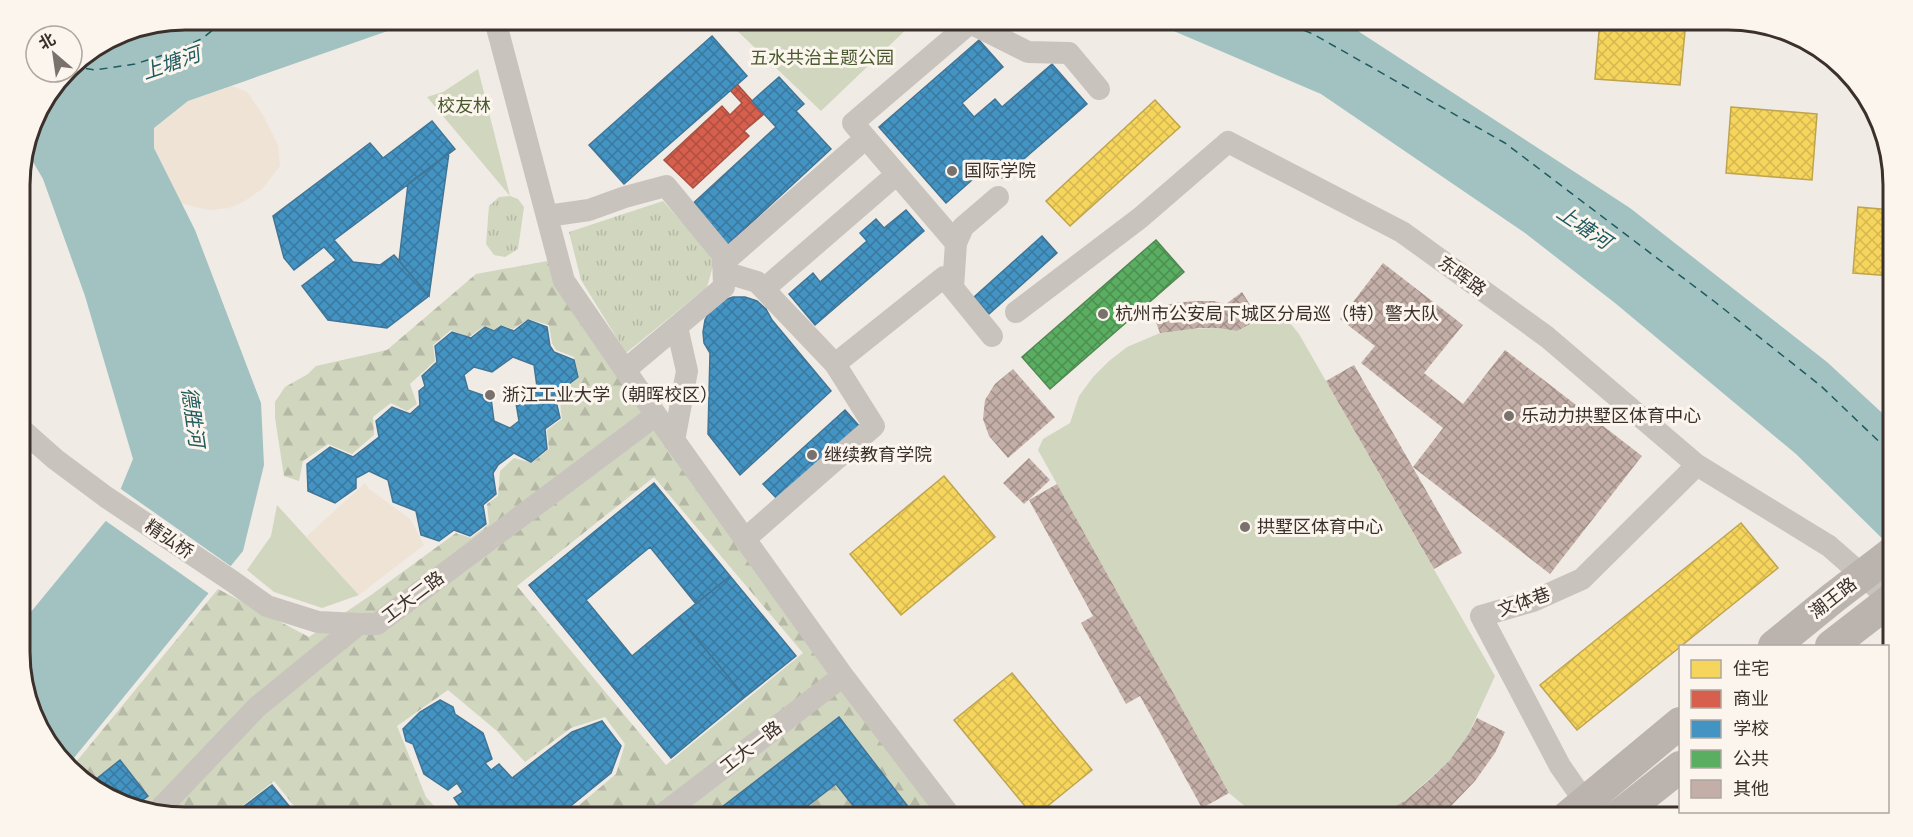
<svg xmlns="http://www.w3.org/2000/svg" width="1913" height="837" font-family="'Asap Condensed','Noto Sans SC',sans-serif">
  <defs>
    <pattern id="grass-tufts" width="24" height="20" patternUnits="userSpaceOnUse" patternTransform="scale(1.5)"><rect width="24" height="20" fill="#d1d6bf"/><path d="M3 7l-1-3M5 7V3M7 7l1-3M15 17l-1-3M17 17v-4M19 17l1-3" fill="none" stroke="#b4b8a4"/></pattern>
    <pattern id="forest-firs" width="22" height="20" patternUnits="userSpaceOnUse" patternTransform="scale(1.5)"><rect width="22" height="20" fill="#d1d6bf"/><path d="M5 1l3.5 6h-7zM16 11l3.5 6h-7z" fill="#b4b8a4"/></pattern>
    <pattern id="homes-cross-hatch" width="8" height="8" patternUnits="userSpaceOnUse" patternTransform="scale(1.5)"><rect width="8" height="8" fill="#f6d55c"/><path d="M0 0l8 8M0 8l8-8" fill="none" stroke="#d4b750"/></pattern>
    <pattern id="shops-cross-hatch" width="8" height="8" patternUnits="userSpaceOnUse" patternTransform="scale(1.5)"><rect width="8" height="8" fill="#d6604d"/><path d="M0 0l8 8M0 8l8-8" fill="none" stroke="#af5040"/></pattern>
    <pattern id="schools-cross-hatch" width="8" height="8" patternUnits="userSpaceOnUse" patternTransform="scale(1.5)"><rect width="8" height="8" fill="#4393c3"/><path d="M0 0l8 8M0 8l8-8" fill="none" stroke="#39789f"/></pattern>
    <pattern id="public-cross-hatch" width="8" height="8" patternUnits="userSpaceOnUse" patternTransform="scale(1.5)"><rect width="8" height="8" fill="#5aae61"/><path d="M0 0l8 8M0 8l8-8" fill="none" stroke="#4c8e50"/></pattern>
    <pattern id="building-cross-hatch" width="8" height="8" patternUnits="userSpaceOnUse" patternTransform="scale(1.5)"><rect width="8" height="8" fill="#c3afa7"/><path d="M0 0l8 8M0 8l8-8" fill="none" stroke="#a08f88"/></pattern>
  </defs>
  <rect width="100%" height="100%" fill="#f0ebe5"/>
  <path fill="url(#grass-tufts)" d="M510,196L518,199L524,207L518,249L505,257L494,255L486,244L489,206L499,197Z
    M663,201L715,259L707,287L626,353L581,280L569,232Z"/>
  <path fill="url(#forest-firs)" fill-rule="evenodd" d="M558,259L950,817H575L571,812L616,774L625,744L605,717L571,728L525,762L497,731L448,690L397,726L426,797L444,817H303L274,781L228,817H185L122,805L72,767L218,589L309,637L371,595L456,533L471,538L489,524L487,504L498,496L500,471L514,458L532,463L549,449L547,430L562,419C558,395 561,392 579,377L574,357L556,350L552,343L549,325L528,319L513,329L500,325L494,330L484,326L469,337L451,330L433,345L435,361L410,384L417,404L407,411L391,403L373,417L374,435L352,454L328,444L303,461L299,481L284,476L275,418V402L285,387L308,374L316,366L387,350L476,274ZM654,477L803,653L666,765L517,586Z"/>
  <path fill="#d1d6bf" d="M726,20H916L821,111Z
    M478,69L510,196L427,97L443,92Z
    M1278,308L1299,334L1495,676L1468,735L1450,760L1405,801L1372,817H1258L1229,793L1038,450L1043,439L1070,423L1079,396L1093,377L1109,361L1127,347L1160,333L1181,329L1218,328L1237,331Z
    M277,505L359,595L322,608L274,592L247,570L271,536Z"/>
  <path fill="#eee3d5" d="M232,86L247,92L263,115L278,145L280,166L262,189L243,202L229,208L208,210L181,203L154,148V128L188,101Z
    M365,483L369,489L410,519L424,545L359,595L306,537Z"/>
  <path fill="#a1c2c1" d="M185,20H419L188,101L154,128V148L195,230L261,403L264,465L243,551L69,764L54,753L21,674V624L109,517L133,459L85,296L43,179L26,150L37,112L67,72H72V66L76,61L122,32Z
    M1148,20H1341L1630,208L1827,362L1893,423V549L1796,454L1615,303L1525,233L1321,94Z"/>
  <path fill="#f0ebe5" d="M118,487L232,567L211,595L103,519Z"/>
  <path fill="url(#homes-cross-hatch)" stroke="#bea44d" stroke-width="1.5" d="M1600,20H1686L1680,85L1595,79Z
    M1155,100L1180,127L1070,226L1046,201Z
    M1731,107L1817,114L1812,180L1726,173Z
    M1858,207L1892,210V276L1853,273Z
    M944,476L995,537L901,615L850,554Z
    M1741,523L1778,568L1577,730L1540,685Z
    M1012,673L1092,770L1034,817L954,720Z
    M1689,812H1715L1719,817H1682Z"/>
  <path fill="url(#shops-cross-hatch)" stroke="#a85243" stroke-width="1.5" d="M737,84L764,114L744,131L749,136L693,188L664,160L722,106L730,115L742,103L730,90Z"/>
  <path fill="url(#schools-cross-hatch)" stroke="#417595" stroke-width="1.5" fill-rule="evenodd" d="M712,36L747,76L624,184L589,145Z
    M979,40L1003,67L962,103L974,117L995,99L1002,107L1052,64L1087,104L1002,178L990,164L946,203L879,127Z
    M779,77L804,104L796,111L831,149L725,247L688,208L776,127L752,101Z
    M432,121L455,149L334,240L353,262L380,265L394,255L429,296L387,328L328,320L302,286L336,260L324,247L294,270L284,258L273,216L370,143L383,158Z
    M449,153L429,296L399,261L408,184Z
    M906,210L924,231L815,325L789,294L813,273L820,282L867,241L860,233L876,219L884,228Z
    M1042,236L1057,253L989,314L974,297Z
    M733,297H745L757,301L766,309L772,320L831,391L740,475L708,434L710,353L704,343L703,332L705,320L711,309L721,301Z
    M528,320L547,327L550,346L554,352L574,360L578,377L560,391L556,401L560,418L545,429L547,449L531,462L514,453L498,465L493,473L496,494L483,505L486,524L470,536L454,530L439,541L421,535L416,511L393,502L388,480L369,471L356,478V488L335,503L308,491L307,464L330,447L353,457L379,437L376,421L392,407L410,414L420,405L419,391L425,386L422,376L437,362L435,346L452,332L471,338L485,327L494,331L501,326L514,331ZM513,357L534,365L537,387L516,403L519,421L510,428L494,421L491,398L468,390L464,375L474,367L492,372Z
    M845,410L861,428L779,501L763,484Z
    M654,483L730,576L696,604L650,547L586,600L632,656L679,617L745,697L671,758L529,585Z
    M730,576L796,656L745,697L679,617Z
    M440,700L453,707L455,714L483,733L492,759L485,763L491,770L499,764L512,778L572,732L602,721L621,746L611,773L557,817H460L465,814L454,798L463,792L457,783L448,790L424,774L413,744L406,741L403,729L420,712Z
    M839,717L916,817H862L836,784L793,817H709Z
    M120,760L148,796L133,807L122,805L99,788L94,781Z
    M272,785L298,817H230Z"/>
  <path fill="url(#public-cross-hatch)" stroke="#518851" stroke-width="1.5" d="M1156,240L1184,272L1050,389L1022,357Z"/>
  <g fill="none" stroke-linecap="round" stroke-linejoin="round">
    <path stroke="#1f5a5e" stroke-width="1.5" stroke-dasharray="8 6" stroke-linecap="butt" d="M1278,20L1313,34L1505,143L1715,302L1821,386L1893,455
      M72,66L95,70L135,64L176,51L203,38L225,20"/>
  </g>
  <path fill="url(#building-cross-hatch)" d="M1383,263L1463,325L1424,373L1463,404L1505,350L1642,456L1550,574L1413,467L1443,428L1361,363L1375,346L1340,319Z
    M1242,292L1259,319L1237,331L1218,328H1199L1160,333L1151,309L1175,303L1196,301H1214L1226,304Z
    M1354,365L1462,553L1434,569L1326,381Z
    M1013,369L1055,417L1008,458L989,436L983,419L985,400L995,384Z
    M1029,458L1050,480L1024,504L1003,483Z
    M1057,484L1229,793L1202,808L1140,696L1126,704L1081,623L1093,616L1029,500Z
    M1477,718L1505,732L1495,753L1475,781L1452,805L1437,817H1373L1405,801L1428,781L1450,760L1468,735Z"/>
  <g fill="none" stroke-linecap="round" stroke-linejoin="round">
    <path stroke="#c9c3be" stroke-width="22" d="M495,20L564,281L656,415L843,676L951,817
      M547,216L589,210L625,197L666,186L723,255L724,287L625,370
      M956,243L963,227L998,197
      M723,263L866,138
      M724,272L757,282L835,364L944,277L992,336
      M953,288L956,243L853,123L970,23L1028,52L1069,53L1099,89
      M764,289L897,174
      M1016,312L1140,218L1228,142L1402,232L1547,337L1697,465L1829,546L1893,602
      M20,428L55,459L106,497L232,581L267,606L318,622L359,624
      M674,441L687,371L677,327
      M745,539L874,426L835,364
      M1590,798L1576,789L1560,766L1481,616L1533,601L1582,579L1697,465
      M157,812L257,707L359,624H377L656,415
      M659,817L843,676"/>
    <path stroke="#bab3ae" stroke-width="32" d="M1774,646L1833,598L1893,552
      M1831,646L1893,598
      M1567,817L1680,723
      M1617,817L1680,767"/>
  </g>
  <g fill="#7a716c" stroke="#fbf5ee" stroke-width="2">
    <circle cx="952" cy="171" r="6"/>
    <circle cx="1103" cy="314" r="6"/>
    <circle cx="490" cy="395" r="6"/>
    <circle cx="1509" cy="416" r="6"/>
    <circle cx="812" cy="455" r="6"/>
    <circle cx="1245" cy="527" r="6"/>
  </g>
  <g text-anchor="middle" stroke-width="6" stroke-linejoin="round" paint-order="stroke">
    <g font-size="18" fill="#4a5a2e" stroke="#fbf5ee">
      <text x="822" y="64">五水共治主题公园</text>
      <text x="464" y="112">校友林</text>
    </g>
    <g font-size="18" fill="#3b302b" stroke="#fbf5ee" text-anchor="start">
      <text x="964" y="177">国际学院</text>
      <text x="1115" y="320">杭州市公安局下城区分局巡（特）警大队</text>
      <text x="502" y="401">浙江工业大学（朝晖校区）</text>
      <text x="1521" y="422">乐动力拱墅区体育中心</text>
      <text x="824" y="461">继续教育学院</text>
      <text x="1257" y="533">拱墅区体育中心</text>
    </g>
    <g font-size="18" fill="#3b302b" stroke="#fbf5ee">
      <text transform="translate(1462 276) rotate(36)" y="6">东晖路</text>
      <text transform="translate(169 539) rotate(34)" y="6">精弘桥</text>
      <text transform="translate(413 597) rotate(-37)" y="6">工大二路</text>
      <text transform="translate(1833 598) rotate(-38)" y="6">潮王路</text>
      <text transform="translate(1524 602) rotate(-19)" y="6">文体巷</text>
      <text transform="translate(751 747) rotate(-38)" y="6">工大一路</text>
    </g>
    <g font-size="20" font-style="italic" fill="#1f5a5e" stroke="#fbf5ee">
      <text transform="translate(171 63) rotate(-19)" y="7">上塘河</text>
      <text transform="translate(1584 227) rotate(34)" y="7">上塘河</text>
      <text transform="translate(193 417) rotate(82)" y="7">德胜河</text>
    </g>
  </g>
  <path d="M0 0H1913V837H0ZM185 30H1728A155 155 0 0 1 1883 185V652A155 155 0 0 1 1728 807H185A155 155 0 0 1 30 652V185A155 155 0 0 1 185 30Z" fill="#fbf5ee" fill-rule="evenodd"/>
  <path fill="none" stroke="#3b302b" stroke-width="3" d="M185 30H1728A155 155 0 0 1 1883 185V652A155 155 0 0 1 1728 807H185A155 155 0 0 1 30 652V185A155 155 0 0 1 185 30Z"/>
  <rect x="1679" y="645" width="210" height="168" fill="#fbf5ee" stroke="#aea6a0" stroke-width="1.5"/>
  <rect x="1691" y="660" width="30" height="18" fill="#f6d55c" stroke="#aea6a0" stroke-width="1.5"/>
  <text x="1733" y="675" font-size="18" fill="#3b302b">住宅</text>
  <rect x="1691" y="690" width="30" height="18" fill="#d6604d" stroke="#aea6a0" stroke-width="1.5"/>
  <text x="1733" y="705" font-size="18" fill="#3b302b">商业</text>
  <rect x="1691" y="720" width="30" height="18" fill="#4393c3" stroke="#aea6a0" stroke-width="1.5"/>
  <text x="1733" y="735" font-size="18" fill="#3b302b">学校</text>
  <rect x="1691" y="750" width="30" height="18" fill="#5aae61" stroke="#aea6a0" stroke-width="1.5"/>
  <text x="1733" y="765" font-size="18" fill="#3b302b">公共</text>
  <rect x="1691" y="780" width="30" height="18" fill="#c3afa7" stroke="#aea6a0" stroke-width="1.5"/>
  <text x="1733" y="795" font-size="18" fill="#3b302b">其他</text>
  <g transform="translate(54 54) rotate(331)"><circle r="28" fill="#fbf5ee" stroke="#aea6a0" stroke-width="1.5"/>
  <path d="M0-4.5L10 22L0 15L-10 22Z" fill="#7a716c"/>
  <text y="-9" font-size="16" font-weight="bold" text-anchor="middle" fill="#3b302b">北</text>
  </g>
</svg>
